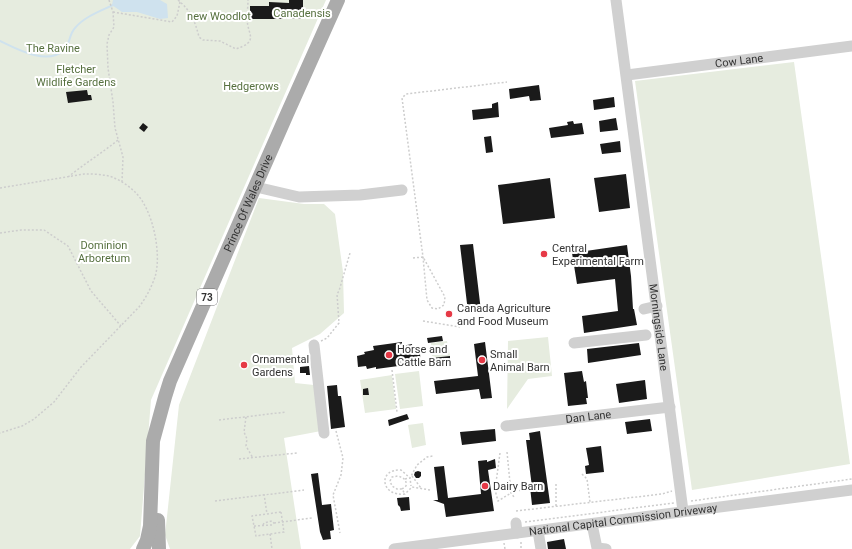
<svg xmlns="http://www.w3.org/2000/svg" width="852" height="549" font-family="Roboto,sans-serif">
  <rect width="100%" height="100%" fill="#fff"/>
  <path fill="#e6ecdf" d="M0,0H326L151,400L140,536L130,549H0Z
    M794,62L850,464L692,490L635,81Z
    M259,198L304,204H324L335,214L343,272L344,313L320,334L292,348L295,383L314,385L321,431L284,438L301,549H170L165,535L179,405Z
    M548,337L552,376L528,379L507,409L508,341Z
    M447,341L450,356L432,358L431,343Z
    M419,371L423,406L400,409L395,374Z
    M392,375L396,409L365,413L360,380Z
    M423,423L426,445L412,448L408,425Z"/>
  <path fill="#cfe2ee" d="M113,0H160L167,4L168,18L160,19L137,12H122L112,5Z"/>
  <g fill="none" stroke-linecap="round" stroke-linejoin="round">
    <path stroke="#cfe2ee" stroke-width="2" d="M0,41C17,49 47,66 64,50C70,45 69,34 75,28C85,16 101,11 115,4"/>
  </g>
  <path fill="#1a1a1a" d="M289,0H303V19H250V6H269V2L289,3Z
    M539,85L541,100L530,101L529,96L510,99L509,89Z
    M87,90L88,95H91L92,100L68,103L66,92Z
    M614,97L615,107L594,110L593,100Z
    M498,102L499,117L473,120L472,110L492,108V104Z
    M616,118L618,130L600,132L599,121Z
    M573,121L574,124L582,123L584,134L551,138L549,128L568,125L567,122Z
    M143,123L148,127L144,132L139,128Z
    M491,136L493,152L486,153L484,137Z
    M620,141L621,152L602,154L600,144Z
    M626,174L630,208L599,212L594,178Z
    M550,178L555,218L503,224L498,185Z
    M473,244L481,311L468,312L460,245Z
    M627,245L631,276L633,309H634L637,325L584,333L582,316L618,311L615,279L577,284L572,253Z
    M442,336L443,341L428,343L427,338Z
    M402,342V346L412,344L413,355L420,354L421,363L376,369V367L367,369L366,366L358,367L357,356L365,354L364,352L374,350L373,346Z
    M485,342L492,398L481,399L479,389L436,394L434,381L478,376L474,344Z
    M639,343L641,355L588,363L587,349Z
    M450,356V362L432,365V358Z
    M309,366L310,375H306V373H300V367Z
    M582,371L584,382L586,381L588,398H586L587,404L568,406L564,373Z
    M645,380L647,399L619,403L616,384Z
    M337,385L338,396H341L345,427L331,429L327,386Z
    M368,388L369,395H363V389Z
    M407,414L409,419L389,426L388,420Z
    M650,419L652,431L627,434L625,422Z
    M495,429L496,441L462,445L460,432Z
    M540,431L550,503L532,505L530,487H532L526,440H530L529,433Z
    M601,446L604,472L586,474L585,466L589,465L586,448Z
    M495,459L496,468L488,470L494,511L446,517L444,504L433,500H438L434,467L444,466L448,498L481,494L478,461L487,460V462Z
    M418,471L421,472V476L419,478H416L414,475L415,472Z
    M318,473L322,505L331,504L334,530L330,531L331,539L323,540L320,532L311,474Z
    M409,497L410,510L401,511L400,507L398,505L397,498Z
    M564,539L566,549H548L547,542Z"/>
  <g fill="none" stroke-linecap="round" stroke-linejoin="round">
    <path stroke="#cdcdcd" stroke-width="1.5" stroke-dasharray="2 2" stroke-linecap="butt" d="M109,0L113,12L114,27L109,35L107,44L108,68L113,102L115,128L123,157L122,182
      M178,0C191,11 195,21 199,37L203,40L220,41L236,49C259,41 248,36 247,19C247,13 248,6 248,0
      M113,12L172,22L177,16L180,2
      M91,87H111
      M68,177C84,164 102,153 118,140
      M0,188L84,174C93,174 103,174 112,177C120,180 129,186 135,192C153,209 162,254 155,277C151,288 146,298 139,307L81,367L54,402L34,419L22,426L0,433
      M0,233L21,230H44L68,246L91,291L121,326
      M413,258L423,257L445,297L444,305L438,309L432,308L427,300L423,257L402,98L406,94L507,82
      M423,321L460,327
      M321,341L327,338L339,323L337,294L339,291L350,253
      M392,370L397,412
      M246,417L244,432L247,439L246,446L253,458
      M219,420L286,412
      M336,431L343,458L341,475L333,495L340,533
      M507,452L511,493L514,497
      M500,453L495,490L498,501L511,493
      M239,459L297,453
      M582,474L587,479L590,502
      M412,476L421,488
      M405,479L410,478L411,486
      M556,484V506
      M402,489L406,486C407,480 404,478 398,476L392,477L390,481L392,486L397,489H402L405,494
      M430,490L412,487L405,494C381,497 377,469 401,470L410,478L417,465L427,457L433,456
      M511,491L527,490
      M264,494L267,514
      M215,501L304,490
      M691,501L852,479
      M516,511L662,494L672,491
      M281,512L284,532L256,536L252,516Z
      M525,522L674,503
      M274,523L312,518
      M254,526L272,525L274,523L272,521L264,523L263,525
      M270,534L272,549
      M521,542V549
      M504,543L505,549"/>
    <g stroke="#d0d0d0" stroke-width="11">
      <path id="s1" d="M616,0L683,511"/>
      <path id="s2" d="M627,75L852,46"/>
      <path d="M256,187L299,197L360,195L402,190"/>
      <path d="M644,309L657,306"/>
      <path d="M574,343L646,335"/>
      <path d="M314,345L324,433"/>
      <path id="s3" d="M506,426L670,407"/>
      <path d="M516,523L517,533"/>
      <path d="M592,524L597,548L606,549"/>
      <path d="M538,531L541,549"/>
      <path id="s4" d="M394,549L852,490"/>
    </g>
    <g stroke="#ababab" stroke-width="14">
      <path d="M158,520L159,549"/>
      <path id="s5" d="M143,549L147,540L150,526L153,441L165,397L170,381L287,114L338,0"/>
    </g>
  </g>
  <g fill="#e63946" stroke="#fff" stroke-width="1.5">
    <circle cx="544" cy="254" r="4"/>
    <circle cx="449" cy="314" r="4"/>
    <circle cx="389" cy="355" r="4"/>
    <circle cx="482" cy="360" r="4"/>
    <circle cx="244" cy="365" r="4"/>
    <circle cx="485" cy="486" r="4"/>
  </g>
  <g text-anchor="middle" stroke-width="4" stroke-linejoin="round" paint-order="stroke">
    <rect fill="#fff" stroke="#707070" stroke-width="1" x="197" y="289" width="20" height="16" rx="3"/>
    <g font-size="10" font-weight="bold" fill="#333">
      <text x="207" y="301">73</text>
    </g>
    <g font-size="11" fill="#56703f" stroke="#fff">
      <text x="302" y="17">Canadensis</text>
      <text x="219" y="20">new Woodlot</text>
      <text x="53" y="52">The Ravine</text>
      <text x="76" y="73">Fletcher<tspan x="76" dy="13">Wildlife Gardens</tspan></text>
      <text x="251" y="90">Hedgerows</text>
      <text x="104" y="249">Dominion<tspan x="104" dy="13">Arboretum</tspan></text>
    </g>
    <g font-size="11" fill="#333" stroke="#fff">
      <text dy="4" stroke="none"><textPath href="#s2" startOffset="113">Cow Lane</textPath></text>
      <text dy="4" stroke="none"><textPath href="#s5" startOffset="366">Prince Of Wales Drive</textPath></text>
      <text dy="4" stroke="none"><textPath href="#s1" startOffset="330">Morningside Lane</textPath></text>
      <text dy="4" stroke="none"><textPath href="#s3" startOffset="83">Dan Lane</textPath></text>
      <text dy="4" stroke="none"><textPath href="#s4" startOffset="231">National Capital Commission Driveway</textPath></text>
    </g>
    <g font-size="11" fill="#333" stroke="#fff" text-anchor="start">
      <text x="552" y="252">Central<tspan x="552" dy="13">Experimental Farm</tspan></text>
      <text x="457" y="312">Canada Agriculture<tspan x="457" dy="13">and Food Museum</tspan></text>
      <text x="397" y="353">Horse and<tspan x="397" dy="13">Cattle Barn</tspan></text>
      <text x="490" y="358">Small<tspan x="490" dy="13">Animal Barn</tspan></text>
      <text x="252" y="363">Ornamental<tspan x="252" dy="13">Gardens</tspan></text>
      <text x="493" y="490">Dairy Barn</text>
    </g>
  </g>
</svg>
